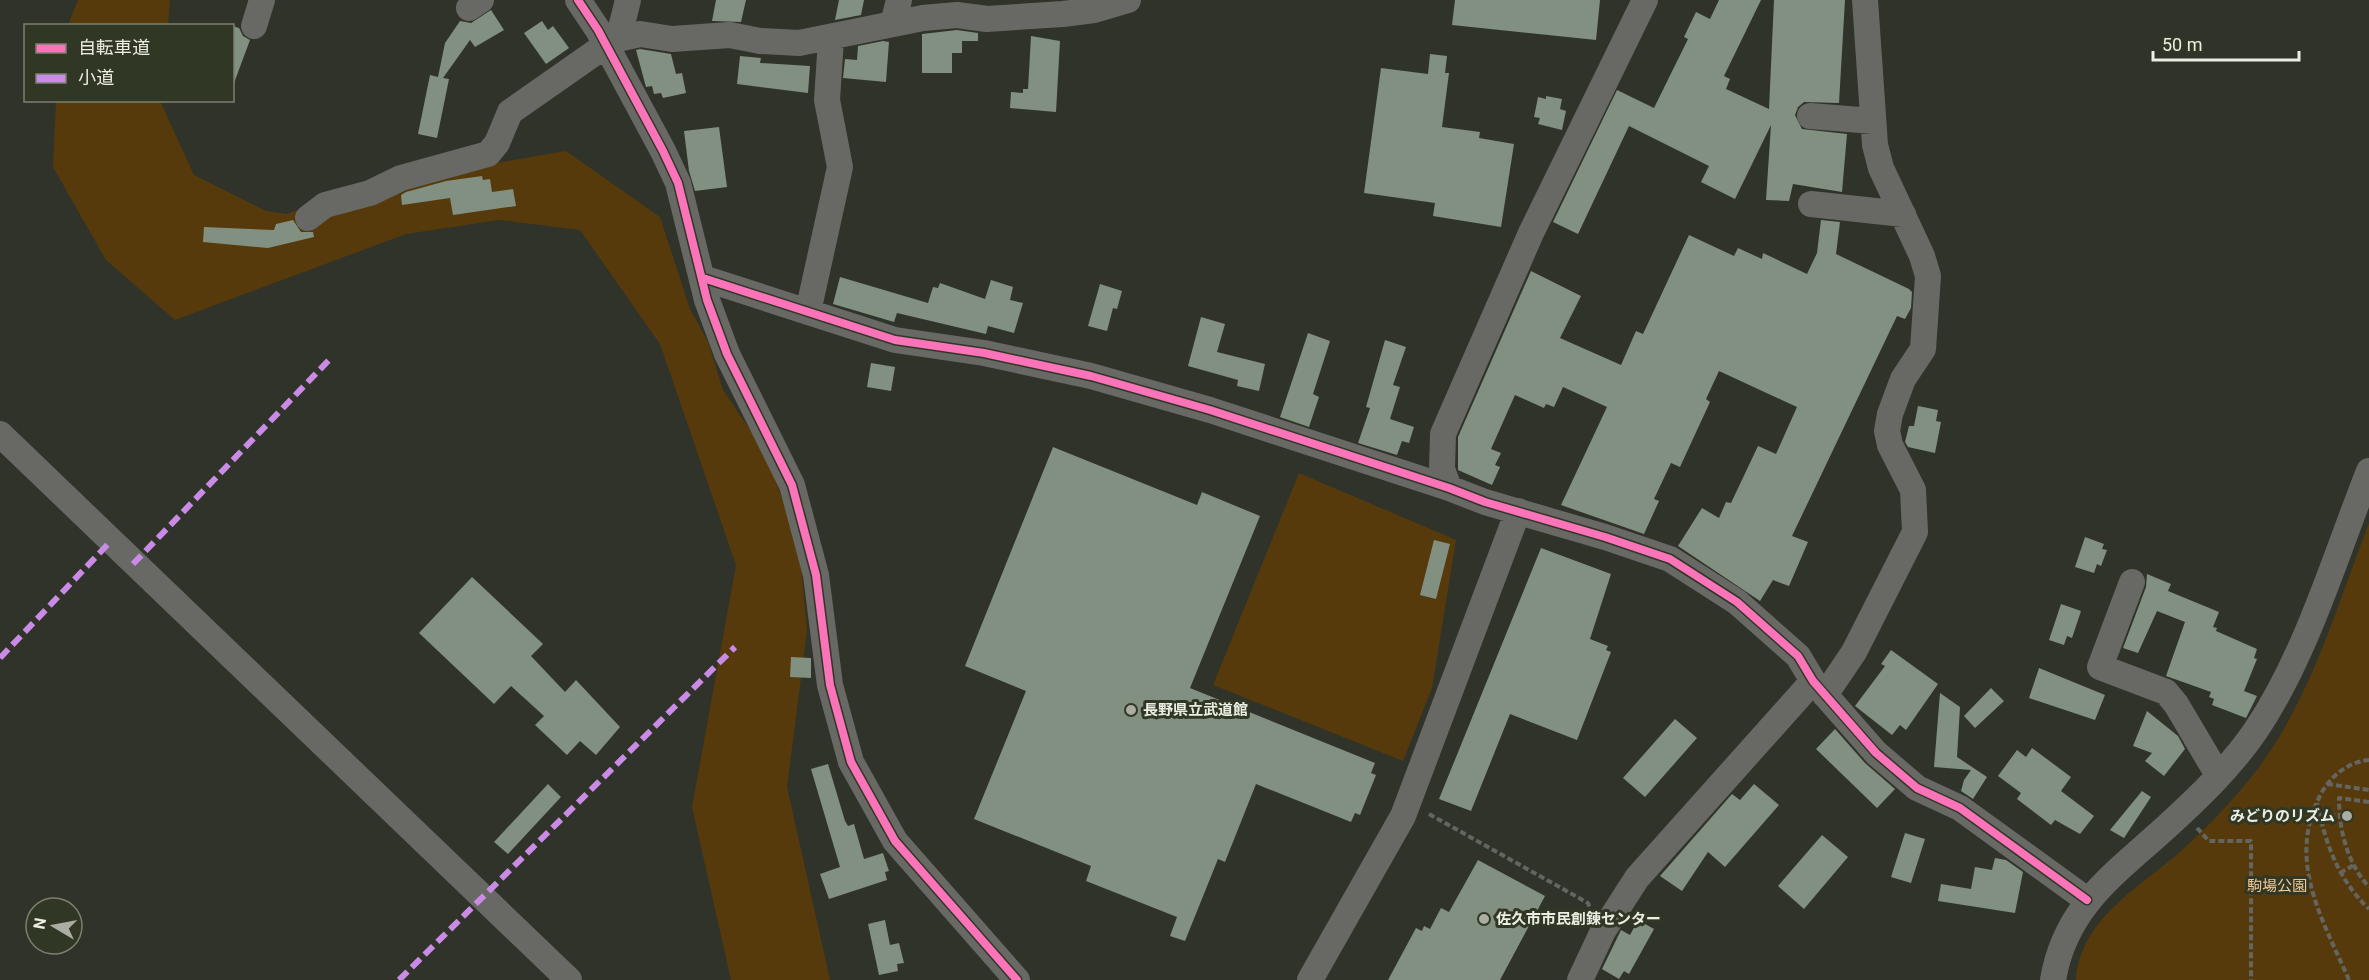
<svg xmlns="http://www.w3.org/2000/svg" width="2369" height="980" font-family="Roboto,'Noto Sans JP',sans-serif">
  <rect width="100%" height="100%" fill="#303329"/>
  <path fill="#563a0c" d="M78,0H170L168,25H68Z
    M56,101H160L194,175L266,211L287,214L367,185L566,151L660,217L690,309L708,342L723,390L765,452L799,545L807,631L787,787L830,980H731L692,807L736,565L660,344L580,230L499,220L406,234L175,320L106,260L53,167Z
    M1299,473L1456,540L1432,688L1403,761L1213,685Z
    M2369,523V980H2076C2080,918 2141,887 2182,850C2203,831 2224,810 2242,788C2307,714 2334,613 2369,523Z"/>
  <path fill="#819080" d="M716,0H746L741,22L712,21Z
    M839,0H864L861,15L835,20Z
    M1455,0H1600L1596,40L1452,25Z
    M1719,0H1761L1724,76L1730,79L1726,89L1769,109L1774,0H1845L1839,103L1804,102L1798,107L1795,115L1802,129L1847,134L1842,192L1793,184L1789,201L1766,200L1771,125L1735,199L1701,182L1709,166L1629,126L1578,234L1553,222L1617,90L1654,108L1688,39L1684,37L1696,12L1710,19Z
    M491,10L504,30L475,47L470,40L443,78L449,79L437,138L418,134L430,75L438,77L445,43L460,21L471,23Z
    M542,21L548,30L553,26L569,48L546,64L524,33Z
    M232,26L239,28L243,36L250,40L234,83Z
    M957,30L978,33V41H962V53H952V73H922V34Z
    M1031,36L1060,41L1056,112L1010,108L1011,92L1023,93V89H1028Z
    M883,41L889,42L886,82L843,78L845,59L857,60L858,46Z
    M640,49L671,54L676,74L682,73L686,93L663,98L661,93L654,94L652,86L646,87L636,50Z
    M1430,54L1447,56L1445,73H1449L1442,127L1480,132L1479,138L1514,144L1501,227L1433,216L1435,203L1364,193L1381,68L1428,74Z
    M740,56L761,58L760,63L810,66L808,93L737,84Z
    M1546,96L1562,99L1560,109L1566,111L1562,130L1538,124L1540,118L1534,117L1538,97L1546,99Z
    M719,127L727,187L695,191L689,171L684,131Z
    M482,176L483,180L490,179L492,192L513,189L516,206L453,215L450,198L402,205L401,195L406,192L446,181Z
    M293,220L301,232H313L314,237L268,248L203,242L204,227L274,230L276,224Z
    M1821,220L1840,222L1836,254L1909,289L1912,292L1911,308L1905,319L1897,316L1792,536L1808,542L1789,586L1773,580L1760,601L1678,546L1702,508L1719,518L1726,502L1731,503L1758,446L1776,454L1797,407L1719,371L1706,399L1710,402L1680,467L1671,463L1654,499L1659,501L1644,534L1561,505L1607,407L1563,387L1554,407L1546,404L1544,408L1515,395L1491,449L1501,453L1495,465L1500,467L1492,485L1458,470V437L1531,271L1581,296L1560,338L1621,365L1636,331L1643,334L1689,235L1734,256L1738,248L1762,259L1763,253L1807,274L1817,253Z
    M840,277L928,303L933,287L938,288L940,283L985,299L991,280L1013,287L1010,300L1023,303L1014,333L988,326L986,334L897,313L894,322L833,304Z
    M1100,284L1122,291L1117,309L1113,308L1107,331L1088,326Z
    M1201,317L1225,324L1217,352L1265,364L1259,391L1237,386L1238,380L1188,366Z
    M1308,333L1330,341L1313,394L1319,397L1309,427L1280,417Z
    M1385,340L1406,347L1393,385L1400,387L1390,419L1414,427L1409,443L1402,441L1397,455L1358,443L1370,408L1366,407Z
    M871,363L895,367L891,391L867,387Z
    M1918,406L1938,410L1936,421L1941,422L1935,453L1908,447L1905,442L1909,426H1914Z
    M1053,447L1197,505L1202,492L1260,516L1190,688L1375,763L1371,773L1376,775L1360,815L1355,813L1351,822L1256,784L1225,862L1218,859L1185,941L1170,936L1177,917L1086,881L1091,866L974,819L1026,691L965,666Z
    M2085,537L2104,544L2102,549L2107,550L2101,566L2097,564L2094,573L2075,567Z
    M1434,540L1450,544L1436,599L1420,595Z
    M1541,548L1611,574L1590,639L1608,646L1606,650L1611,652L1577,740L1510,714L1471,811L1439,799Z
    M2147,574L2171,584L2168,591L2219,612L2213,627L2217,628L2216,631L2257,649L2254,658L2257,659L2244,691L2257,696L2246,718L2212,705L2214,699L2209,697L2211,692L2166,676L2185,622L2157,611L2138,653L2123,648L2146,587Z
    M472,577L543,644L531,656L565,692L576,680L620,727L596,755L580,741L567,755L535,725L544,716L511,686L494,704L419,633Z
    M2061,604L2081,611L2072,638L2067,636L2064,645L2049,640Z
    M1891,650L1938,684L1906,730L1900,725L1892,735L1855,706L1885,666L1881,664Z
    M791,657L811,658V678L790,677Z
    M2039,668L2105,695L2095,720L2029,698Z
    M1991,688L2004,701L1975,728L1964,716Z
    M1940,693L1960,707L1957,757L1987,777L1973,799L1961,791L1964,780L1971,770L1934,767Z
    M2147,711L2178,736L2185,749L2164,776L2145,761L2152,753L2133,746Z
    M1675,719L1697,738L1645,797L1623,778Z
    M1835,729L1865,763L1895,789L1877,808L1816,749Z
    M2032,748L2071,777L2061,791L2094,816L2080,834L2055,820L2051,825L2017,799L2021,793L1998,776L2017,750L2026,757Z
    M828,764L845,821L848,826L854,824L864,859L883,853L889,871L885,872L887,880L829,899L820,874L840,867L811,769Z
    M548,784L561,797L508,854L494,842Z
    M1754,784L1779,805L1725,867L1708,852L1682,891L1660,876L1732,794L1740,800Z
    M2142,791L2151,797L2124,838L2110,830Z
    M1905,833L1925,839L1911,883L1891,877Z
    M1822,835L1848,857L1804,909L1778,886Z
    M1995,858L2006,860L2023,872L2015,913L1938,901L1941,884L1971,889L1975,867L1992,870Z
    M1478,860L1545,896L1500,980H1388L1416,928L1422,931L1424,926L1430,929L1441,908L1449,912Z
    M885,920L890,945L899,943L904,963L897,964L898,971L879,975L868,924Z
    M1638,920L1654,929L1629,974L1624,971L1619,979L1602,969L1621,930L1630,935Z"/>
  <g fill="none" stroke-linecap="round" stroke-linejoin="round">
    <path stroke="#656560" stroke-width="4" stroke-dasharray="6 3" stroke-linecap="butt" d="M2327,784L2369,790
      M2369,802L2339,798C2339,830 2347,863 2369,887
      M2317,803C2326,845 2338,879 2369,909
      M1429,814L1588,903L1591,911
      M2320,816L2339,815
      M2197,828L2209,841H2251V980
      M2340,873L2354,865
      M2349,980C2322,918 2285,859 2322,792C2332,775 2348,762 2369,760"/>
    <path stroke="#686964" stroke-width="26" d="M578,0L598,30L663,151L678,183L707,300L727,354L792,485L816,575L830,685L851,762L895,841L1017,980
      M469,8L481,0
      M893,24L899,0
      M254,26L262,0
      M613,40L640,34L672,39L730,35L760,41L799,43L923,18L957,15L987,19L1063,14L1094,10L1128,0
      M1810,116L1873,121
      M1811,204L1903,214
      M308,218L325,205L370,193L401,178L488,154L497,143L510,112L613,40L621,28L628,0
      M703,278L895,340L984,353L1091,376L1210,410L1449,488L1485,502L1605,537L1670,559L1737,602L1798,656L1813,681L1876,753L1917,788L1960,808L2087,900
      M808,312L840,167L827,100L831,39
      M0,434L569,980
      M1449,488L1442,469L1443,434L1531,233L1645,0
      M2132,582L2100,667L2166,692L2176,704L2218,775
      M1825,695L1854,652L1915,532L1913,490L1890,445L1887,431L1890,414L1903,379L1923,349L1928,276L1922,256L1881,168L1875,145L1865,0
      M1310,980L1403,816L1518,511
      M1580,980L1603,931L1637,878L1813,681
      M2053,980C2065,908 2113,875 2163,830C2196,800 2231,767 2256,730C2306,656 2336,554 2369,471"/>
    <path stroke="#ca8be6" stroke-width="6" stroke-dasharray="12 6" stroke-linecap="butt" d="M133,564L329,360
      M0,658L110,542
      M399,980L735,647"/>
    <defs>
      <path id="cycleway" d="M578,0L598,30L663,151L678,183L707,300L727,354L792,485L816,575L830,685L851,762L895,841L1017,980
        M703,278L895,340L984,353L1091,376L1210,410L1449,488L1485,502L1605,537L1670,559L1737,602L1798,656L1813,681L1876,753L1917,788L1960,808L2087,900"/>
    </defs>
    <use href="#cycleway" stroke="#313725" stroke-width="11"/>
    <use href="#cycleway" stroke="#fb73b8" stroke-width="8"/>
  </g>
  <g fill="#a9ada2" stroke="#313725" stroke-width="2">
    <circle cx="1131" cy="710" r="6"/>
    <circle cx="2347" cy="816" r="6"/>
    <circle cx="1484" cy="919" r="6"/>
  </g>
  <g text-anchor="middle" stroke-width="6" stroke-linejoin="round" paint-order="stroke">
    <g font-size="15" font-weight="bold" fill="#eaeee3" stroke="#313725" text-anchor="start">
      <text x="1143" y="715">長野県立武道館</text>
      <text x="2335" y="821" text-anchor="end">みどりのリズム</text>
      <text x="1496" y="924">佐久市市民創錬センター</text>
    </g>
    <g font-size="15" fill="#f5c996" stroke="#313725">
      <text x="2277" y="891">駒場公園</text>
    </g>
  </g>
  <rect x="24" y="24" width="210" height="78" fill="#313725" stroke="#7b8071" stroke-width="1.5"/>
  <rect x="36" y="44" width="30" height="9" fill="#fb73b8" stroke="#7b8071" stroke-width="1.5"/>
  <text x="78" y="54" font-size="18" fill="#eaeee3">自転車道</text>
  <rect x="36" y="74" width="30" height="9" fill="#ca8be6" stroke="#7b8071" stroke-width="1.5"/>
  <text x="78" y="84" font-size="18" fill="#eaeee3">小道</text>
  <g transform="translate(54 926) rotate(280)"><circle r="28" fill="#313725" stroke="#7b8071" stroke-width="1.5"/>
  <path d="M0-4.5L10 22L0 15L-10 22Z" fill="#a9ada2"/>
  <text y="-9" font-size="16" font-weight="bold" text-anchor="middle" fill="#eaeee3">N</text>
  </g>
  <path d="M2153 51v9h146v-9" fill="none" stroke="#eaeee3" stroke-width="3"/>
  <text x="2162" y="51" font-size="18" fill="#eaeee3" stroke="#313725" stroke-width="4.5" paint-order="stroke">50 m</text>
</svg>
